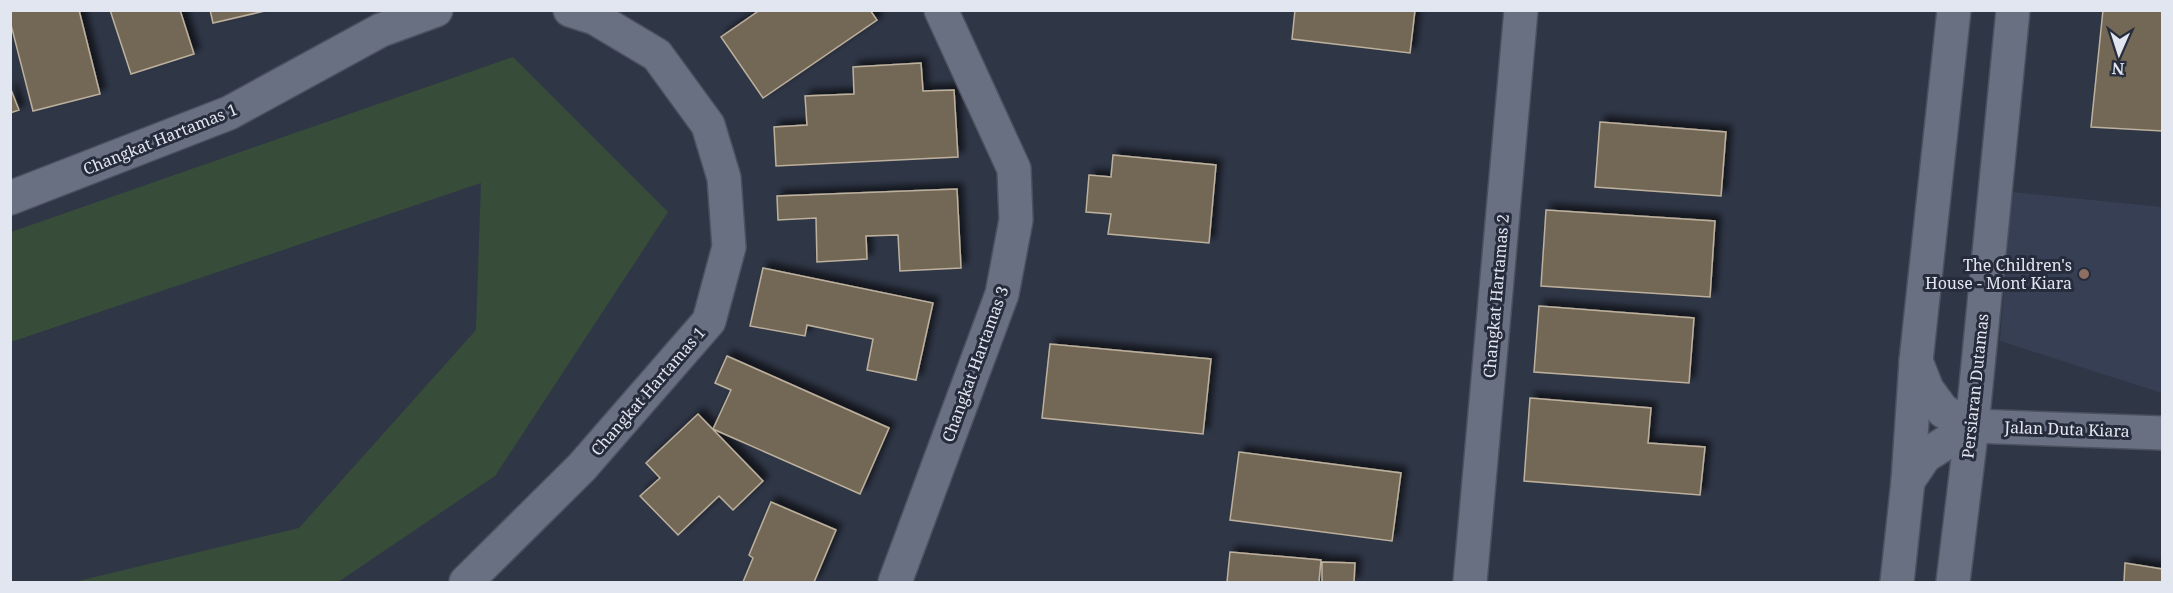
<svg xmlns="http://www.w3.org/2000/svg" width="2173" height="593" font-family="'Noto Serif',serif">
  <defs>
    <filter id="shadow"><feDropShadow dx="5.5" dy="-5.5" stdDeviation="3" flood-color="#0009"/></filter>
  </defs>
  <rect width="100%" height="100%" fill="#2f3646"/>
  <path fill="#373f55" d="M2012,192L2162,207V393L2000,341Z"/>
  <path fill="#374d3a" d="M513,57L668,212L495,476L338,582H74L299,528L476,330L481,183L11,342V232Z"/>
  <path fill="#736856" stroke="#bdb19e" stroke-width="1.5" filter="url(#shadow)" d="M10,10H79L100,94L33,111L10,21Z
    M110,10H180L194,54L131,74Z
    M210,10H269L213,23Z
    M760,10H870L877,20L763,98L721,37Z
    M1295,10H1415L1410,53L1292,39Z
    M2103,10L2162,11V131L2091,127Z
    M921,63L923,91L954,90L958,157L776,166L774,127L807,125L805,96L854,94L853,67Z
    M10,87L19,110L10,113Z
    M1600,122L1726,132L1721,196L1595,187Z
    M1113,155L1216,165L1209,243L1108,234L1111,214L1086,212L1089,175L1111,177Z
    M957,189L961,268L900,271L898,235L866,236L867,259L817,262L816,218L778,220L777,196Z
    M1546,210L1715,221L1710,297L1541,286Z
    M763,268L933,303L916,380L867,370L873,339L807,325L805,336L750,326Z
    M1539,306L1694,318L1689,383L1534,372Z
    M1050,344L1211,359L1203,434L1042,418Z
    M727,356L889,428L860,494L713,429L731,390L715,383Z
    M1530,398L1651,408L1648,443L1705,447L1700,495L1524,481Z
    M698,414L763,481L733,510L719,496L678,535L640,496L660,478L646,463Z
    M1239,452L1401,473L1392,541L1230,520Z
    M771,502L836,530L814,582H743L753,558L749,555Z
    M1230,552L1321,560L1319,582H1227Z
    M1322,562L1355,563L1354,582H1322Z
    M2125,563L2162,569V582H2124Z"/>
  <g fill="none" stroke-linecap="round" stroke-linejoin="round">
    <defs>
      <path id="minor" d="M10,198L229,113L381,30L436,10
        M466,582L582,467L709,321L729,247L724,178L708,125L657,55L595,18L570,10
        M895,582L1002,294L1016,220L1014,169L941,10
        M1470,582L1521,10"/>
      <path id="tertiary" d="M1897,582L1908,481L1916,361L1954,10
        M1953,582L1972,426L2013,10"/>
      <path id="secondary" d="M1916,361L1927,389L1943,411L1972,426L2162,433
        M1908,481L1925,456L1972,426"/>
    </defs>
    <use href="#minor" stroke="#4c515f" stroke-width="36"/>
    <use href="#tertiary" stroke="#4c515f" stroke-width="36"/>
    <use href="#secondary" stroke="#4c515f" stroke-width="36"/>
    <use href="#minor" stroke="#687082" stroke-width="33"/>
    <use href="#tertiary" stroke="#687082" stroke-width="33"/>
    <use href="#secondary" stroke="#687082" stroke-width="33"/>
  </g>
  <circle fill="#8d6e63" stroke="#262c3b" stroke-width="2" cx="2084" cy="274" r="6"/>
  <g text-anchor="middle" stroke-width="6" stroke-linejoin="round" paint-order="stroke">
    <g font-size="16" fill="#e1e6f0" stroke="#262c3b">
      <text transform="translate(160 139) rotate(-22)" y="6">Changkat Hartamas 1</text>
      <text transform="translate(1496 296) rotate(-85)" y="6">Changkat Hartamas 2</text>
      <text transform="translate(975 364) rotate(-70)" y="6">Changkat Hartamas 3</text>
      <text transform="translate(1975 386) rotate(-84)" y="6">Persiaran Dutamas</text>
      <text transform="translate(648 391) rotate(-49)" y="6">Changkat Hartamas 1</text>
      <text transform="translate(2067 429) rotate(2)" y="6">Jalan Duta Kiara</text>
    </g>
    <g font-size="16" fill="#e1e6f0" stroke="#262c3b" text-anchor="end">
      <text x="2072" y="271">The Children's<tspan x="2072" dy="18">House - Mont Kiara</tspan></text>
    </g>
  </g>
  <rect width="2173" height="593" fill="none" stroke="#e1e6f0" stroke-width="24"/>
  <g transform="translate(2119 54) rotate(183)" stroke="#262c3b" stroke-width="4.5" paint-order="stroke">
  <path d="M0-4.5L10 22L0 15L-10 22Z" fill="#e1e6f0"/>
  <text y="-9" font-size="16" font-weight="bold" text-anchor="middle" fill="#e1e6f0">N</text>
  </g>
</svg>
